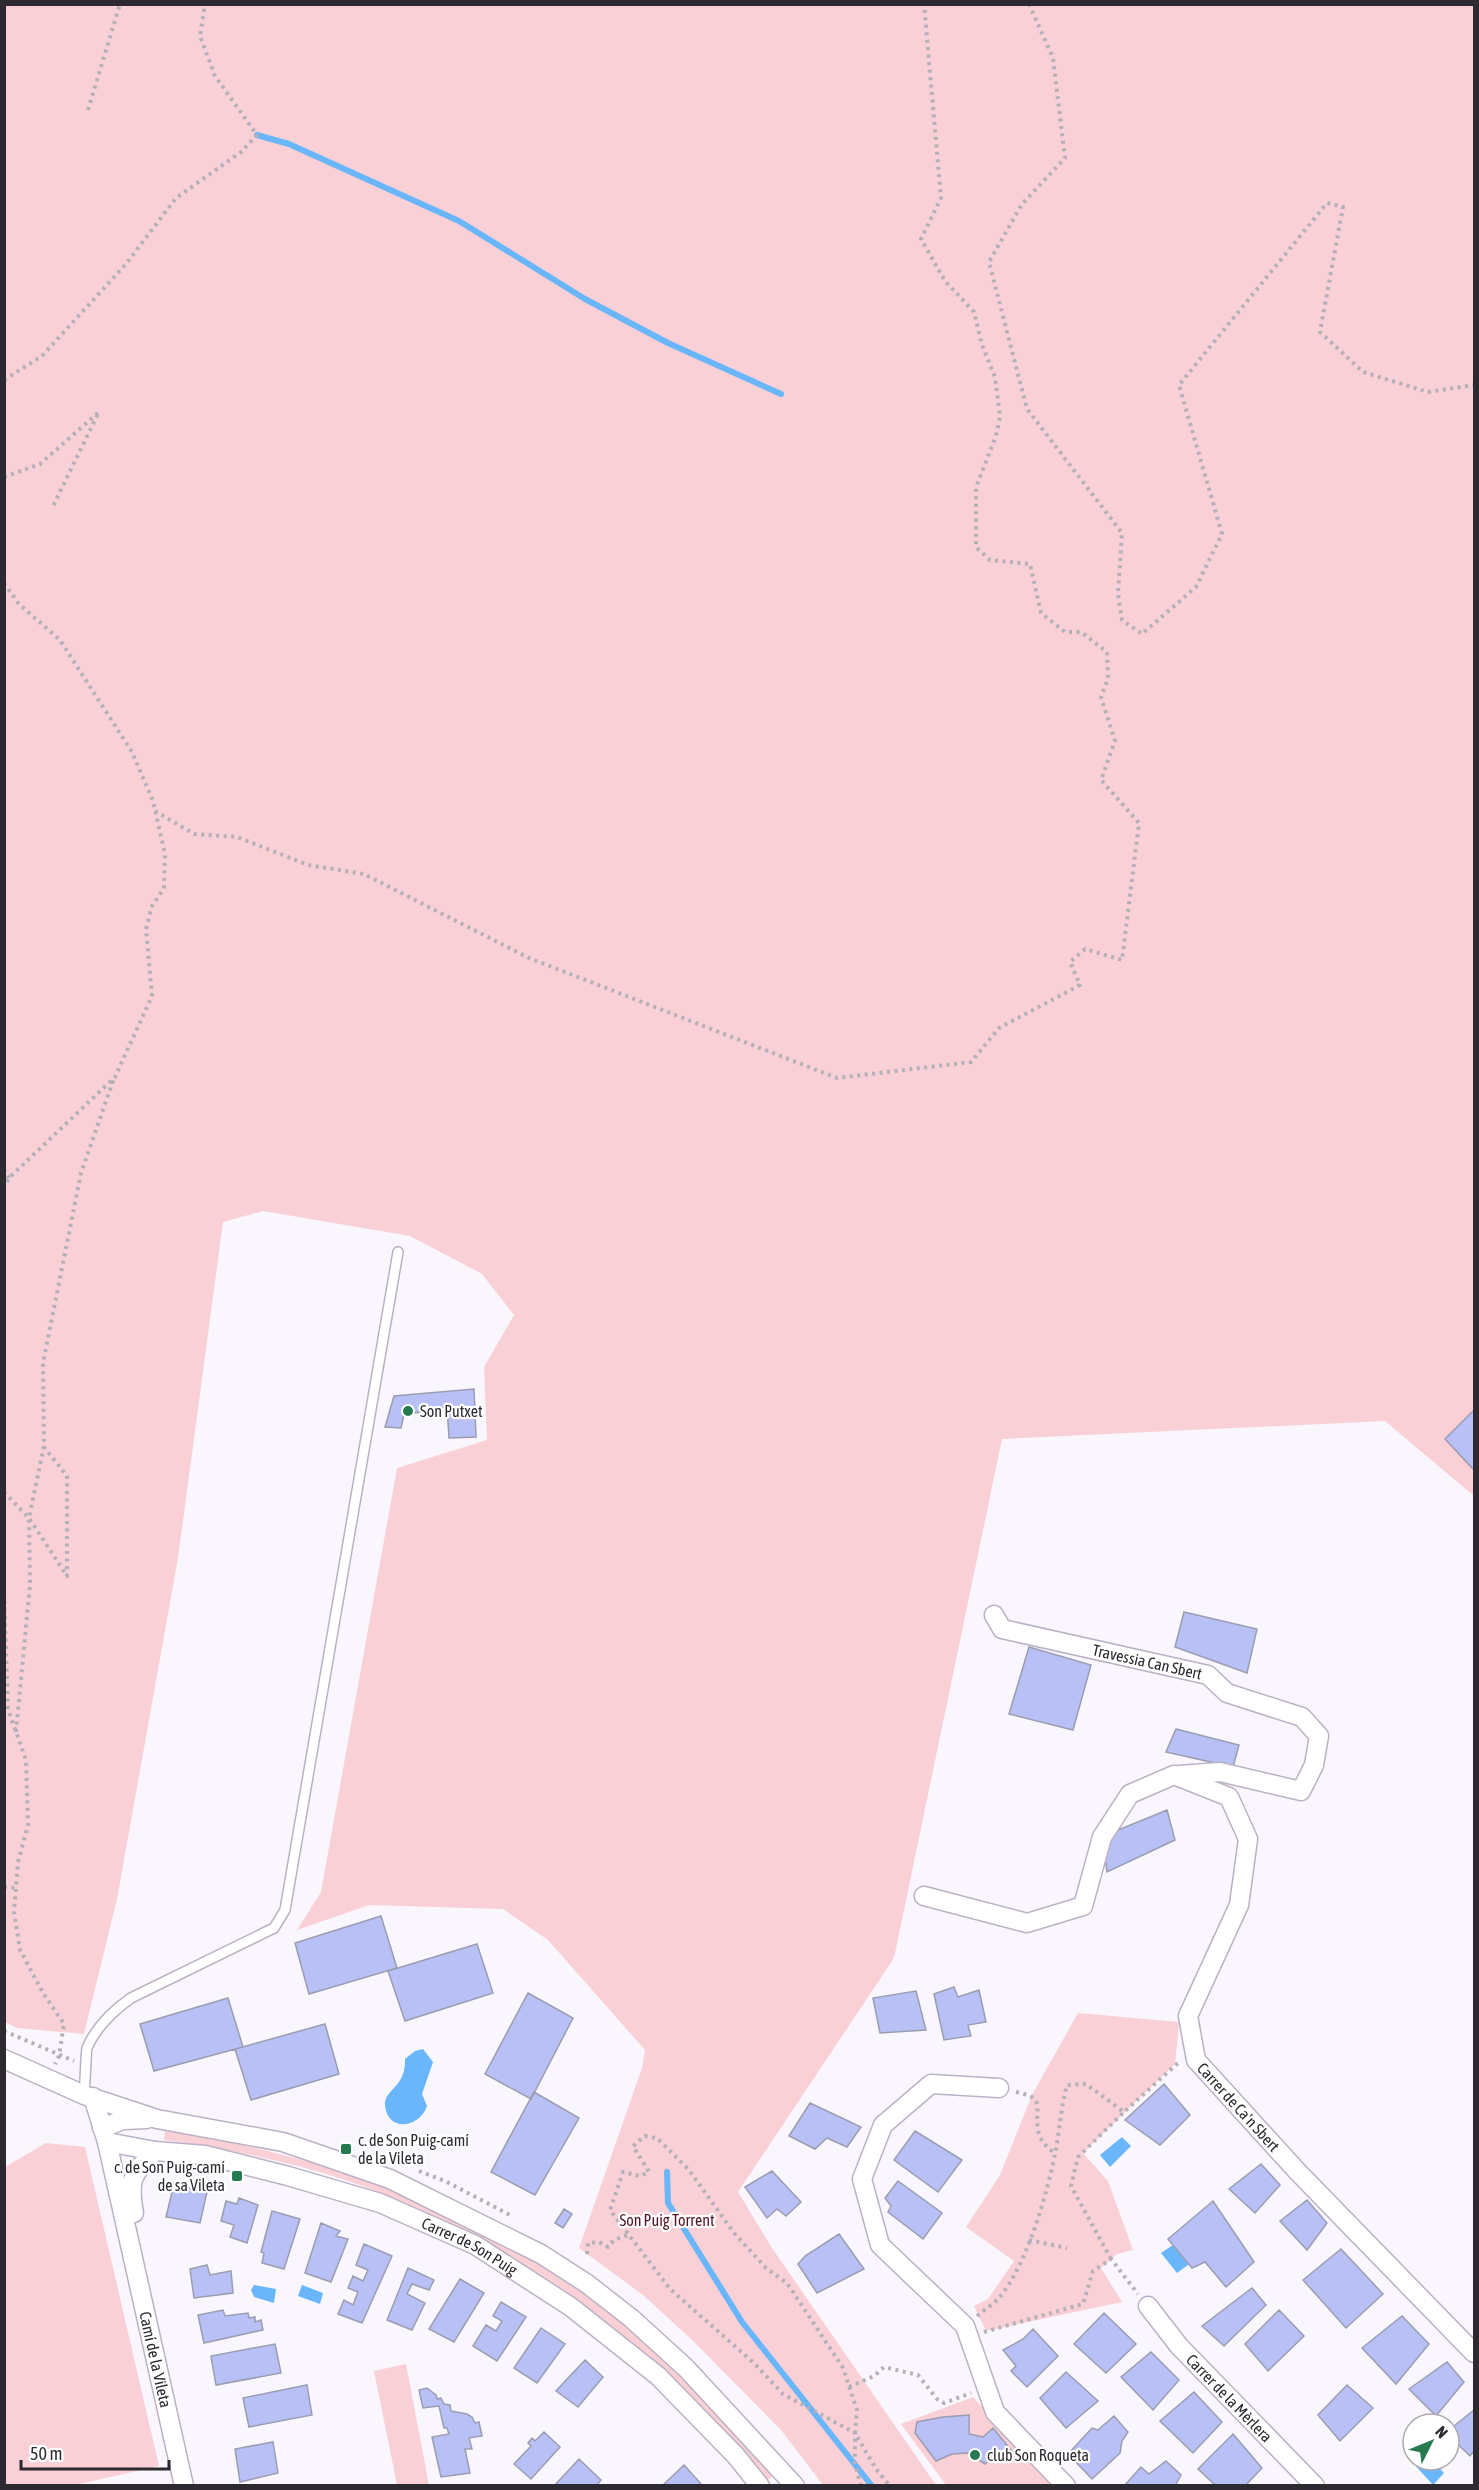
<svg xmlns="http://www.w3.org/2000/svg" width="1479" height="2490" font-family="'Asap Condensed',sans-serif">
  <rect width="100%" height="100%" fill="#faf6fe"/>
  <path fill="#f9d0d5" d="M5,5H1474V1496L1385,1421L1002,1439L894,1958L738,2192L772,2248L936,2485H823L781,2430L692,2340L643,2295L579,2248L642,2068L645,2050L548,1940L503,1909L369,1905L297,1930L321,1892L397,1468L487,1440L484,1367L514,1315L482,1274L410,1236L263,1211L223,1222L178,1558L117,1899L84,2034L17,2028L5,2022Z
    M1078,2013L1179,2022L1175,2064L1083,2153L1108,2181L1133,2250L1117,2254L1101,2268L1122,2302L986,2331L974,2306L988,2299L1014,2261L966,2227L1000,2175L1032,2095Z
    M165,2131C327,2155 489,2214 617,2319C674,2366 724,2421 775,2475L767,2480C649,2332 478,2212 294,2165C251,2154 207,2146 164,2140Z
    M46,2143L85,2147L159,2466L75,2485H5V2167Z
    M406,2364L429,2485H397L374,2371Z
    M973,2397L1054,2485H946L901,2424Z"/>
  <path fill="#6ab6fb" d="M423,2049L433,2062L422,2094L427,2106C419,2129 387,2132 385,2105C384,2089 406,2088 405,2059L415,2051Z
    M1122,2137L1131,2146L1110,2167L1100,2155Z
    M1173,2245L1189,2264L1177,2273L1161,2253Z
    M254,2285L276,2289L274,2303L254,2297L251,2290Z
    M302,2285L323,2293L320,2304L298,2296Z
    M1416,2460H1432L1444,2473L1433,2485L1413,2463Z"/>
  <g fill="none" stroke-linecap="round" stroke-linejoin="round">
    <path stroke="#6ab6fb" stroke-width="6" d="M257,135L289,144L459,221L585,299L668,343L781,394
      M667,2172L668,2203L742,2322L872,2486"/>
  </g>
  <path fill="#b8c0f5" stroke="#9a9db1" stroke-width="1.5" d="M474,1389L476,1437L449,1438L447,1407L404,1415L401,1428L385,1427L394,1396Z
    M1474,1410V1470L1445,1439Z
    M1184,1612L1257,1629L1247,1673L1175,1647Z
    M1029,1647L1091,1665L1073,1730L1009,1714Z
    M1176,1729L1239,1745L1233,1767L1166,1752Z
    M1167,1810L1175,1840L1107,1872L1104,1851L1113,1832Z
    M381,1916L397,1968L309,1994L295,1943Z
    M477,1944L493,1993L405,2021L388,1971Z
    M954,1987L958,1997L979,1990L986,2022L968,2025L971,2036L944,2040L934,1994Z
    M916,1991L926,2030L880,2033L873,1998Z
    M528,1993L573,2018L531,2099L485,2074Z
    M228,1998L243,2047L154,2071L140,2024Z
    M325,2024L339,2074L251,2100L235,2049Z
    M1164,2084L1190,2115L1160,2145L1125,2120Z
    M534,2092L579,2118L535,2195L491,2172Z
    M810,2103L861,2127L847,2147L827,2138L815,2149L789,2136Z
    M915,2131L962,2160L938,2192L894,2160Z
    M1261,2164L1280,2185L1255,2213L1229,2189Z
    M772,2171L801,2202L786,2216L777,2209L767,2218L745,2187Z
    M898,2181L942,2213L923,2239L888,2212L891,2206L885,2198Z
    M174,2184L207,2192L200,2223L166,2217Z
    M239,2198L258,2205L247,2243L230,2237L234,2225L221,2221L226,2201L237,2204Z
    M1307,2200L1327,2223L1307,2250L1280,2221Z
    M1213,2201L1254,2262L1226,2287L1205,2262L1192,2268L1168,2239Z
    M564,2209L572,2214L563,2228L555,2223Z
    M272,2211L300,2219L284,2269L262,2263L264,2253L261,2252Z
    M321,2223L340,2231L336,2236L348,2239L331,2282L305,2273Z
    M839,2234L864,2269L817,2293L798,2264L805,2256Z
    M364,2244L392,2256L362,2323L338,2314L344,2300L353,2305L358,2292L348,2288L353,2276L363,2281L368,2270L356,2265Z
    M1341,2249L1383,2294L1346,2328L1303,2280Z
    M207,2265L210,2275L231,2271L233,2293L194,2298L190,2269Z
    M408,2268L434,2280L429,2290L412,2284L407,2294L425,2303L412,2330L387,2320Z
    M460,2279L484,2293L454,2342L429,2329Z
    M1252,2288L1266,2305L1224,2346L1202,2326Z
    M501,2302L526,2317L497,2361L473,2346L486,2325L496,2331L502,2321L493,2316Z
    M223,2310L225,2316L248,2313L249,2318L255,2317V2322L261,2320L263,2330L204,2343L198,2315Z
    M1279,2310L1304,2336L1268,2371L1245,2344Z
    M1104,2313L1136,2344L1106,2373L1074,2344Z
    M1402,2316L1429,2344L1396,2384L1362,2348Z
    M541,2328L565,2344L537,2383L514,2368Z
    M1033,2329L1058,2356L1027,2387L1011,2371L1016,2366L1003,2350L1023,2339Z
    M275,2344L281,2373L216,2385L211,2356Z
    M1151,2352L1179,2380L1153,2410L1121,2377Z
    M585,2360L603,2377L578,2407L556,2391Z
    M1447,2362L1464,2382L1436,2416L1409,2389Z
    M1066,2372L1098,2401L1066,2428L1040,2398Z
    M307,2385L312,2415L249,2427L243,2398Z
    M1347,2385L1373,2408L1340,2441L1318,2415Z
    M427,2388L436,2395L437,2399L441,2398L444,2404L450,2405L451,2411L467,2414L472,2417L475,2423L479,2422L482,2436L469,2438L472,2449H465L470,2473L441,2477L432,2437L449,2434L447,2428H444L439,2406L423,2408L419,2390Z
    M1194,2392L1222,2422L1193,2453L1160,2421Z
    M1474,2410V2451L1470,2456L1449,2436V2430Z
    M969,2415V2434L983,2437L993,2428L1015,2455L1009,2461L997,2453L985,2464L968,2453L952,2454L936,2461L915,2433L917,2422L943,2417Z
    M1114,2416L1128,2432L1122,2441L1120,2453L1092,2479L1068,2454L1092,2428L1098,2430Z
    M544,2432L560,2447L531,2479L514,2464L531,2446L528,2443L532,2438L535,2441Z
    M1233,2434L1262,2468L1245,2486H1216L1198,2469Z
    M273,2442L278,2473L240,2482L235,2449Z
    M579,2459L601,2480L596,2486H554Z
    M1166,2461L1181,2475L1175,2486H1124L1141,2467L1149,2474Z
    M684,2465L702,2485L662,2486Z"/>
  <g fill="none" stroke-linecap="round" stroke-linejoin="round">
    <defs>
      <path id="lane" d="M84,2095C85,2087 86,2051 87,2048C96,2027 114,2010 131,1998L274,1928L285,1910L398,1252"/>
      <g id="street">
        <path id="s1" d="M994,1615L1002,1629L1208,1675L1227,1693L1302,1717L1319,1736L1314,1765L1301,1791L1220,1772L1179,1775"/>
        <path id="s2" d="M924,1896L1027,1923L1083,1906L1102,1837L1130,1794L1174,1775L1229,1797L1248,1839L1239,1905L1188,2016L1196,2060L1297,2171L1474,2353"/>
        <path d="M4,2059L84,2095L157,2119L283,2142L390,2179L541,2254L586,2283L631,2318L686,2368L795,2486"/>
        <path d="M999,2088L931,2084L883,2125L862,2179L880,2245L965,2326L995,2412L1066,2486"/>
        <path id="s3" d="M93,2097L107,2142L184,2486"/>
        <path d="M102,2128L123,2120L147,2119"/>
        <path id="s4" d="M107,2142L155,2151L205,2155L288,2176L380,2203L475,2245L571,2307L658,2376L736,2456L760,2486"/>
        <path d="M134,2213C128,2180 132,2174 155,2151"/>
        <path id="s5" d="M1148,2306L1179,2346L1315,2486"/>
      </g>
    </defs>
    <use href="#lane" stroke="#bbb1c5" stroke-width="12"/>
    <use href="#street" stroke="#bbb1c5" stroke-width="21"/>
    <path stroke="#b4b0b7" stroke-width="4" stroke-dasharray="3 4.5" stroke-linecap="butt" d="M1029,4L1053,58L1065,158L1022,204L989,262L1027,409L1122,533L1118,594L1122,620L1142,634L1196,587L1222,534L1179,385L1327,203L1343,207L1320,332L1363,372L1428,392L1474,385
      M88,110L120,4
      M4,380L42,356L126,264L176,198L241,152L257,135L215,76L200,36L205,4
      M4,477L40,464L99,412L53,506
      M4,583L19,604L60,640L132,752L153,801L165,854L164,888L152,906L146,929L152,996L115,1077L9,1178L4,1187
      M155,811L194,834L237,837L308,865L364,874L529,958L837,1078L971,1062L999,1028L1080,985L1070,962L1085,949L1122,960L1139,823L1101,780L1115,741L1101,697L1108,679L1107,652L1081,632H1065L1041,613L1030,564L990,560L976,547V487L996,436L1000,417L995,377L982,345L974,312L945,281L921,239L941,198L924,4
      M4,1169L9,1178
      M4,1492L29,1518L67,1576V1476L44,1447
      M4,1586L8,1709L26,1760L28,1825L18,1862L14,1912L20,1950L43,1993L64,2024L59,2056L55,2064
      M16,1732L30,1585L29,1518L44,1446L43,1363L81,1173L114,1078
      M4,1887L16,1888
      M4,2031L74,2061
      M1016,2092C1047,2098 1034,2107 1038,2130C1040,2141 1047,2147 1054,2153
      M419,2171L445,2181L512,2216
      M1029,2240L1067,2248
      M587,2254L588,2243L599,2242L608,2247L614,2240L628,2235
      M1111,2259L1071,2186L1078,2157L1124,2112
      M977,2316C984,2310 992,2305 998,2299C1027,2266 1048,2191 1056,2149C1060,2127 1061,2107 1067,2085L1086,2084L1124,2112L1179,2062
      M984,2332L1083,2304L1093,2271L1111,2259L1138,2294
      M849,2387L874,2376L884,2367L918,2375L937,2399L944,2403L971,2393
      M861,2486L855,2463V2433L783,2394L755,2364L670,2289L610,2210L623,2172L640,2176L649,2172L633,2146L645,2136L657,2138L689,2170L734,2233L766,2268L787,2283L843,2368L857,2410L855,2433L876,2469L890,2486"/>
    <use href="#lane" stroke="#fff" stroke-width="9"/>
    <use href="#street" stroke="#fff" stroke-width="18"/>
  </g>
  <g fill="#257b4f" stroke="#fff" stroke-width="2">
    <circle cx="408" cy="1411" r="6"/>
    <rect x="340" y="2143" width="12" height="12" rx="3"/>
    <rect x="231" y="2170" width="12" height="12" rx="3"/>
    <circle cx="975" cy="2455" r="6"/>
  </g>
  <g text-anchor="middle" stroke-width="4.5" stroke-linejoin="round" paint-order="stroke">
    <g font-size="16" fill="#2d2930" stroke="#fff" text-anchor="start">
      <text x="420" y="1417">Son Putxet</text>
      <text x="358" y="2146">c. de Son Puig-camí<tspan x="358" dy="18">de la Vileta</tspan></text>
      <text x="225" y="2173" text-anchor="end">c. de Son Puig-camí<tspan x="225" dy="18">de sa Vileta</tspan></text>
      <text x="987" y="2461">club Son Roqueta</text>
    </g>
    <g font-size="16" fill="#2d2930" stroke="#fff">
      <text dy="6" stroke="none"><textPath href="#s1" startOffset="165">Travessia Can Sbert</textPath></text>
      <text dy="6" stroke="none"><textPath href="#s2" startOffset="738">Carrer de Ca'n Sbert</textPath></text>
      <text dy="6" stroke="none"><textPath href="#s4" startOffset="380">Carrer de Son Puig</textPath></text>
      <text dy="6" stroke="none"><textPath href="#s3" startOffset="270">Camí de la Vileta</textPath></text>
      <text dy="6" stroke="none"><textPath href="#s5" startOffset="123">Carrer de la Mèrlera</textPath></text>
    </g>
    <g font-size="16" fill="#511222" stroke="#fff">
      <text x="667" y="2226">Son Puig Torrent</text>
    </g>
  </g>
  <rect width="1479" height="2490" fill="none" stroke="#2d2930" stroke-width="12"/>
  <g transform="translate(1431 2442) rotate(47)"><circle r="28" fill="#ffffff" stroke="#aba9ac" stroke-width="1.5"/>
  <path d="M0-4.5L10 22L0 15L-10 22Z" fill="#257b4f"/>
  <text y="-9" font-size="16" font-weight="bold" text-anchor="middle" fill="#2d2930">N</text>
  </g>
  <path d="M21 2460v9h148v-9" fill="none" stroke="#2d2930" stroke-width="3"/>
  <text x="30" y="2460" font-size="18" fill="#2d2930" stroke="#ffffff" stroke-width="4.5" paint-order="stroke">50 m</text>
</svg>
